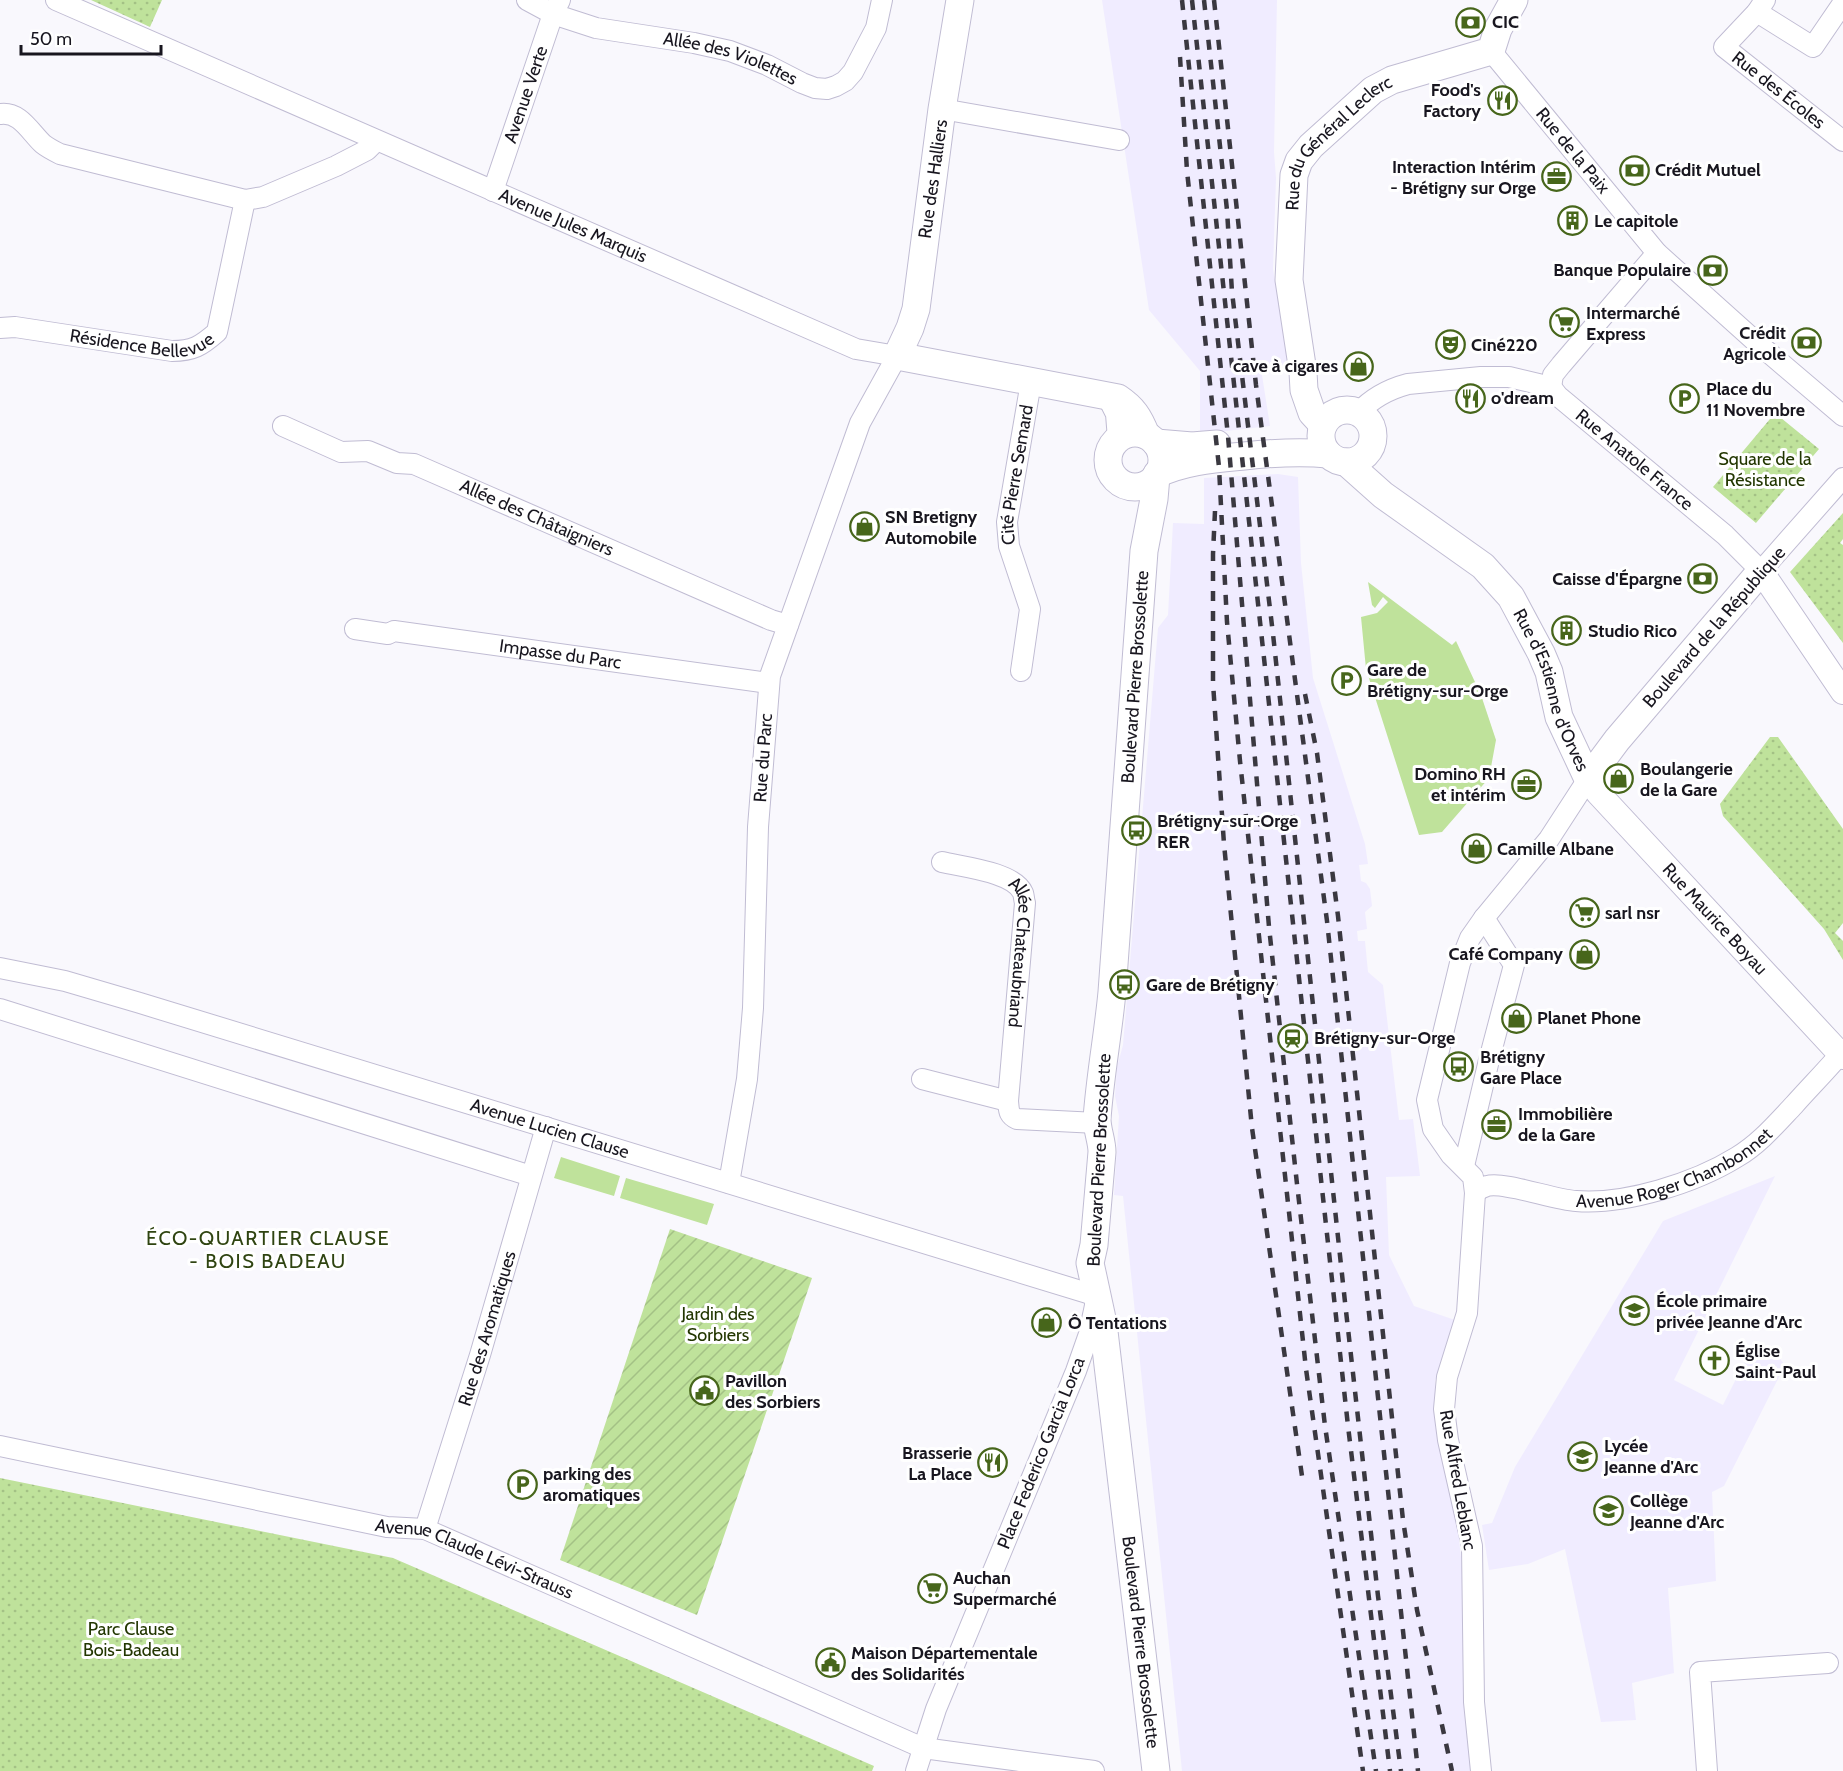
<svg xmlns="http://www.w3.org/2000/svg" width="1843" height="1771" font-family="Cabin,sans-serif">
  <defs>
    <pattern id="park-dots" width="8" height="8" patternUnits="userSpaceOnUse" patternTransform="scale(1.5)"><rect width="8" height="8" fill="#bfe29b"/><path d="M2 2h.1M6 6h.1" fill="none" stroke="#a3c185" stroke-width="1.8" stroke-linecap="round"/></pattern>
    <pattern id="garden-furrows" width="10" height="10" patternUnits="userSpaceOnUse" patternTransform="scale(1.5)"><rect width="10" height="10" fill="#bfe29b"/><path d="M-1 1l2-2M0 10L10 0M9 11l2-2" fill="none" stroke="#a3c185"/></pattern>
  </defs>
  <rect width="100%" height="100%" fill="#f9f8fd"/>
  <path fill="#f0ecff" d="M1102,0H1277L1274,152L1276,178L1273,269L1289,369L1262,375L1270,426L1200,434V371L1149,310Z
    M1278,474L1298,477L1301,563L1313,678L1365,844L1368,864L1359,865L1360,872L1361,881L1366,883L1370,889L1372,906L1365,912L1367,929L1357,931L1358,941H1365L1368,972L1383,985L1399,1120L1413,1119L1420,1176L1386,1177L1389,1255L1414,1306L1455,1320L1435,1381V1425L1457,1521L1462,1567L1465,1700L1473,1771H1182L1123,1196L1114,1195L1119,1116L1115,1096L1117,1067L1123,1045L1158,628L1168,615L1173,523L1204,524V478Z
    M1775,1176L1674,1380L1723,1405L1755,1341L1773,1350L1785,1365L1724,1486L1712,1492L1716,1581L1668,1588L1674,1673L1632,1683L1636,1720L1601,1722L1565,1549L1528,1564L1489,1570L1482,1525L1492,1523L1515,1467L1663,1221Z"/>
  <path fill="#bfe29b" d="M1368,582L1452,645L1456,641L1481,695L1496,740L1489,778L1442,832L1419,835L1366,669L1361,617L1377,613L1388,602L1383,597L1375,608L1372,605Z
    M561,1157L620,1176L614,1196L554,1178Z
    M626,1178L714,1204L707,1225L620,1198Z"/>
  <path fill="url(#park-dots)" d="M91,0H162L150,27Z
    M1775,413L1819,449L1756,523L1713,487Z
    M1843,513V539L1840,543L1843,545V643L1790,572Z
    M1770,737H1778L1843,829V923L1835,933L1843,941V960L1824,929L1723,816L1720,804Z
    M0,1478L393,1558L874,1766L872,1771H0Z"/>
  <path fill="url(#garden-furrows)" d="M670,1229L812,1278L697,1615L560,1560Z"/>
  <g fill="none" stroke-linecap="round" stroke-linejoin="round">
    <defs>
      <g id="minor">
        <path id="s1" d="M56,0L856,349L897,356L860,423L770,676L758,827L753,1008L747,1079L729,1183"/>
        <path id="s2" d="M527,0L553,14L596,28L694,43L730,51L767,65L802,83L815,88L827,89L836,86L845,81L853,72L876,28L882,0"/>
        <path id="s3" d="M1765,0L1757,12L1724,47L1843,141"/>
        <path d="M1757,12L1813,47L1843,3"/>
        <path id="s4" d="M1491,51L1657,253L1755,341L1843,416"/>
        <path d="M942,109L1119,140"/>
        <path d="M0,114C20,111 30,132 43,144C48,148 54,151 60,154L245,200L263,197L336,166L367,150L376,141"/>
        <path id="s5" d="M493,191L553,14L560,0"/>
        <path id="s6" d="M0,328L15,327L172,351C193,351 201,346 217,332L245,200"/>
        <path d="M1551,387L1553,375L1561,365L1657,253"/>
        <path d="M1107,396L1116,414L1118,439"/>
        <path id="s7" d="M1358,413C1372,398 1389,389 1408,384L1481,377H1509L1551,387L1558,396L1725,535L1761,571L1843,478"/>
        <path id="s8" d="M283,426L341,452L368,451L397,463L414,464L771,620L788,625"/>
        <path id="s9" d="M355,629L388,634L394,631L768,683"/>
        <path id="s10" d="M1021,671L1030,609L1009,546L1007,522L1031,382"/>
        <path id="s11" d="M942,862C963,867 1014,872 1023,893C1024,896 1024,900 1025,903L1008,1101C1009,1110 1008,1115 1017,1119L1097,1123"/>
        <path id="s12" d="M0,968L65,981L140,1003L1097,1296L1089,1334L1076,1371L936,1709L916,1771"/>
        <path d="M0,1009L531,1176"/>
        <path d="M922,1079L1008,1101"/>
        <path d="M1464,1166L1489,1060L1514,965L1484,918"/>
        <path id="s13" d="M1475,1193C1478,1190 1483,1187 1487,1186C1504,1181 1554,1200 1576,1201C1625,1205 1695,1183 1737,1157C1759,1144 1776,1124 1794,1105C1810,1087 1827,1070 1843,1051"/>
        <path id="s14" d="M0,1446L387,1527L425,1529L923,1748L1094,1771"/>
        <path id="s15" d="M425,1529L480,1355L546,1127"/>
        <path d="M1481,1771L1474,1702L1472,1546L1448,1440L1444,1409L1447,1377L1467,1313L1475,1193L1473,1177L1451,1155L1433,1129L1427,1100L1460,963L1470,938L1484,918L1549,839L1588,779"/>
        <path d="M1707,1771L1700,1672L1828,1663"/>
      </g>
      <g id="tertiary">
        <path d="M1761,571L1843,692"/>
        <path id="s16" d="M1588,779L1598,793L1843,1057"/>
      </g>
      <g id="secondary">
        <path d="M960,0L942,109L916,309L910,328L897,356L1118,398C1133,408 1139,417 1146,435"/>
        <circle cx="1347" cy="436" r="26"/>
        <path id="s17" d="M1323,425L1312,413L1304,390L1303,372L1289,280L1294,175L1299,161L1311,146L1373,90L1392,80L1491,51L1498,29L1514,0"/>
        <circle cx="1135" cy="460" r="27"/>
        <path d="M1156,443L1192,446L1217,444"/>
        <path id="s18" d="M1346,462L1383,495L1483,566L1511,597L1541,653L1549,672L1559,717L1588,779L1617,740L1761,571"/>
        <path d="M1157,474C1185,461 1213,459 1244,456C1272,453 1299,451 1328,454"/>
        <path id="s19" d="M1156,476L1154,499L1144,551L1112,992C1108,1035 1100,1076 1097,1119C1097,1130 1102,1141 1102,1152L1094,1245L1090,1263L1103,1323L1156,1771"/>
      </g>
    </defs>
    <use href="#minor" stroke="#c0bcd3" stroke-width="22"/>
    <use href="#tertiary" stroke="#c0bcd3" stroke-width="26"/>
    <use href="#secondary" stroke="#c0bcd3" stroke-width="29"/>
    <use href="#minor" stroke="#fff" stroke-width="20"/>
    <use href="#tertiary" stroke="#fff" stroke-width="24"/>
    <use href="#secondary" stroke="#fff" stroke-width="27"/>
    <path stroke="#3a3840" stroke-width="4.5" stroke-dasharray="10 10" stroke-linecap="butt" d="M1182,0L1228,436L1269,927L1297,1184L1325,1426L1376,1771
      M1192,0L1348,1426L1390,1771
      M1204,0L1227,210L1232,292L1273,634L1345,1302L1378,1596L1401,1771
      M1214,0L1256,385L1327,921L1418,1771
      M1180,57L1187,171L1219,467L1227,622L1240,761L1306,1369L1363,1771
      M1215,511L1213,554V683L1224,844L1252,1128L1303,1483
      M1305,694L1317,753L1338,916L1403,1520L1417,1610L1452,1771"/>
  </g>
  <defs>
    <symbol id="bank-ring" viewBox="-11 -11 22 22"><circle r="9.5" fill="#fff" stroke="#47661b" stroke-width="1.5"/><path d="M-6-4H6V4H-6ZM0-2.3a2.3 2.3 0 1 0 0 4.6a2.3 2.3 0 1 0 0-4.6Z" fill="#47661b"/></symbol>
    <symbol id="restaurant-ring" viewBox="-11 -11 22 22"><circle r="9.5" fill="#fff" stroke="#47661b" stroke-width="1.5"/><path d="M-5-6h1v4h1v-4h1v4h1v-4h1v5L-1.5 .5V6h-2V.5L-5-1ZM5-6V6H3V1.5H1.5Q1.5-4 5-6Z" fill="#47661b"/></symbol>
    <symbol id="office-ring" viewBox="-11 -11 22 22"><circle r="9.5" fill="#fff" stroke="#47661b" stroke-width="1.5"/><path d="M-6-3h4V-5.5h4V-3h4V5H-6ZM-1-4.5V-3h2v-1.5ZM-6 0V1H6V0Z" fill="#47661b"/></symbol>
    <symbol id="building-ring" viewBox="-11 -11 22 22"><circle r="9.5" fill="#fff" stroke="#47661b" stroke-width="1.5"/><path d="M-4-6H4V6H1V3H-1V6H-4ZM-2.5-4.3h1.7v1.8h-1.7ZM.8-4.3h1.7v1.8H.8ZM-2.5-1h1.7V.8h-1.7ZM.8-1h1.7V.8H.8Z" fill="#47661b"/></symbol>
    <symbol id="supermarket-ring" viewBox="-11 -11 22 22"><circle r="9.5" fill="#fff" stroke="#47661b" stroke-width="1.5"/><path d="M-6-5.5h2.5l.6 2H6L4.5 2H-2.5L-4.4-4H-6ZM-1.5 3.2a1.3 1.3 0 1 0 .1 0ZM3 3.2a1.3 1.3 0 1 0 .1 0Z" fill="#47661b"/></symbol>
    <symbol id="theatre-ring" viewBox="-11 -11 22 22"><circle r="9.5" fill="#fff" stroke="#47661b" stroke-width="1.5"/><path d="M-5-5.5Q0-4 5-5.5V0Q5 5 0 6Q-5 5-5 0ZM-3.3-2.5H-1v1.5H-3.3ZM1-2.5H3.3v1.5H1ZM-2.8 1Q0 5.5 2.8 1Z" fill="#47661b"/></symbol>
    <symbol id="shop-ring" viewBox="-11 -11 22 22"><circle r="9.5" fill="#fff" stroke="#47661b" stroke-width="1.5"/><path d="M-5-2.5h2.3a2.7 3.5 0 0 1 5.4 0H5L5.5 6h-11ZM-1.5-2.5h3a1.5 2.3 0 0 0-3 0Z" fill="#47661b"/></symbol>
    <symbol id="parking-ring" viewBox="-11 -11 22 22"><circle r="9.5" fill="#fff" stroke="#47661b" stroke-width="1.5"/><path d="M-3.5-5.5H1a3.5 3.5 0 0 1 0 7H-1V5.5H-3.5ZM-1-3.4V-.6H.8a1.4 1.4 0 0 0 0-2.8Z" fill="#47661b"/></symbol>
    <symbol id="bus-ring" viewBox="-11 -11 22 22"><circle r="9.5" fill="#fff" stroke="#47661b" stroke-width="1.5"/><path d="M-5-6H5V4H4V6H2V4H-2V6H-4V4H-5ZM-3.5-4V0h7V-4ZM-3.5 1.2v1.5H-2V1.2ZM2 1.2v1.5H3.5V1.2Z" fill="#47661b"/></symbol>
    <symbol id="station-ring" viewBox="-11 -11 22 22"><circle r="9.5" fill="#fff" stroke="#47661b" stroke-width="1.5"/><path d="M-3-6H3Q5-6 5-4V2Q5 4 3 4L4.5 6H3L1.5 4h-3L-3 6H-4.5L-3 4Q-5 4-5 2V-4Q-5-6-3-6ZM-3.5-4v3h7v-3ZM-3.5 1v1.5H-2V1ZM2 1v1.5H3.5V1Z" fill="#47661b"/></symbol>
    <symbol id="school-ring" viewBox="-11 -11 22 22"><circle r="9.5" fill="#fff" stroke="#47661b" stroke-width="1.5"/><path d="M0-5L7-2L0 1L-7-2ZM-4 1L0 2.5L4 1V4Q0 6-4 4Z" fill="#47661b"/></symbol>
    <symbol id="church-ring" viewBox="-11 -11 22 22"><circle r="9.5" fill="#fff" stroke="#47661b" stroke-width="1.5"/><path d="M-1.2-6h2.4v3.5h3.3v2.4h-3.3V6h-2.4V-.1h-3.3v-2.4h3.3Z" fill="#47661b"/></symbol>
    <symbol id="civic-ring" viewBox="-11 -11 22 22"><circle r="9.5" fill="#fff" stroke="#47661b" stroke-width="1.5"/><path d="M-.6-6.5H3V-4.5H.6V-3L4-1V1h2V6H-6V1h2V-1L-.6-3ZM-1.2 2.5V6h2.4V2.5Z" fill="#47661b"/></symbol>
  </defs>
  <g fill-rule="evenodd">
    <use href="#bank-ring" x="1454" y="6" width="33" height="33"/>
    <use href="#restaurant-ring" x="1486" y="84" width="33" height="33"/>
    <use href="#bank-ring" x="1618" y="154" width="33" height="33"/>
    <use href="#office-ring" x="1540" y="160" width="33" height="33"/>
    <use href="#building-ring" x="1556" y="204" width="33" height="33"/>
    <use href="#bank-ring" x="1696" y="254" width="33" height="33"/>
    <use href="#supermarket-ring" x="1548" y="306" width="33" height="33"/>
    <use href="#bank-ring" x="1790" y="326" width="33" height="33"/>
    <use href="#theatre-ring" x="1434" y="328" width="33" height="33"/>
    <use href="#shop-ring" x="1342" y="350" width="33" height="33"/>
    <use href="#restaurant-ring" x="1454" y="382" width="33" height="33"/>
    <use href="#parking-ring" x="1668" y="382" width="33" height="33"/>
    <use href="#shop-ring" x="848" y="510" width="33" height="33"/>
    <use href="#bank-ring" x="1686" y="562" width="33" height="33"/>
    <use href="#building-ring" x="1550" y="614" width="33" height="33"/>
    <use href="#parking-ring" x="1330" y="664" width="33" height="33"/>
    <use href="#shop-ring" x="1602" y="762" width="33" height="33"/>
    <use href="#office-ring" x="1510" y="768" width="33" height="33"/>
    <use href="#bus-ring" x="1120" y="814" width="33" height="33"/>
    <use href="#shop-ring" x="1460" y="832" width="33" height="33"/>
    <use href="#supermarket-ring" x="1568" y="896" width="33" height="33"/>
    <use href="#shop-ring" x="1568" y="938" width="33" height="33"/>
    <use href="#bus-ring" x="1108" y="968" width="33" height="33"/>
    <use href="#shop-ring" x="1500" y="1002" width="33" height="33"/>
    <use href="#station-ring" x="1276" y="1022" width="33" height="33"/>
    <use href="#bus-ring" x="1442" y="1050" width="33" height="33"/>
    <use href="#office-ring" x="1480" y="1108" width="33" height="33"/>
    <use href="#school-ring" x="1618" y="1294" width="33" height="33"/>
    <use href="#shop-ring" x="1030" y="1306" width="33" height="33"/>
    <use href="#church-ring" x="1698" y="1344" width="33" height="33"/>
    <use href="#civic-ring" x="688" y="1374" width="33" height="33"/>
    <use href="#school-ring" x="1566" y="1440" width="33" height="33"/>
    <use href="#restaurant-ring" x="976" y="1446" width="33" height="33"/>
    <use href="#parking-ring" x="506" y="1468" width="33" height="33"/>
    <use href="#school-ring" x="1592" y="1494" width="33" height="33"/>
    <use href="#supermarket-ring" x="916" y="1572" width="33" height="33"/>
    <use href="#civic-ring" x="814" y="1646" width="33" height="33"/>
  </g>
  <g text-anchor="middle" stroke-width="6" stroke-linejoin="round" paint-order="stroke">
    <g font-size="18" font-weight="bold" fill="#18161f" stroke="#fff" text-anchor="start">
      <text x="1492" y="28">CIC</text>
      <text x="1481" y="96" text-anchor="end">Food's<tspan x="1481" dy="21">Factory</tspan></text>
      <text x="1536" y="173" text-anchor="end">Interaction Intérim<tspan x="1536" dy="21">- Brétigny sur Orge</tspan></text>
      <text x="1655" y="176">Crédit Mutuel</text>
      <text x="1594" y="227">Le capitole</text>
      <text x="1691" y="276" text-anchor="end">Banque Populaire</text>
      <text x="1586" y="319">Intermarché<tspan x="1586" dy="21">Express</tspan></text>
      <text x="1786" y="339" text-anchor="end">Crédit<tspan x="1786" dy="21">Agricole</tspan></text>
      <text x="1471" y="351">Ciné220</text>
      <text x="1338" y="372" text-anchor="end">cave à cigares</text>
      <text x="1706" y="395">Place du<tspan x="1706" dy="21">11 Novembre</tspan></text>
      <text x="1491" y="404">o'dream</text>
      <text x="885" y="523">SN Bretigny<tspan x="885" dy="21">Automobile</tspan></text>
      <text x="1682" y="585" text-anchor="end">Caisse d'Épargne</text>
      <text x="1588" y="637">Studio Rico</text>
      <text x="1367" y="676">Gare de<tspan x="1367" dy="21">Brétigny-sur-Orge</tspan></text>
      <text x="1640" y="775">Boulangerie<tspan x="1640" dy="21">de la Gare</tspan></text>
      <text x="1506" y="780" text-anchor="end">Domino RH<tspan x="1506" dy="21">et intérim</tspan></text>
      <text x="1157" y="827">Brétigny-sur-Orge<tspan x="1157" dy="21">RER</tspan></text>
      <text x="1497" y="855">Camille Albane</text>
      <text x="1605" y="919">sarl nsr</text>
      <text x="1563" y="960" text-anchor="end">Café Company</text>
      <text x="1146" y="991">Gare de Brétigny</text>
      <text x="1537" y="1024">Planet Phone</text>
      <text x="1314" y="1044">Brétigny-sur-Orge</text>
      <text x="1480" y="1063">Brétigny<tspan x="1480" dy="21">Gare Place</tspan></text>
      <text x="1518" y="1120">Immobilière<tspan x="1518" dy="21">de la Gare</tspan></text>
      <text x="1656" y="1307">École primaire<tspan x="1656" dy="21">privée Jeanne d'Arc</tspan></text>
      <text x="1068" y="1329">Ô Tentations</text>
      <text x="1735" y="1357">Église<tspan x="1735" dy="21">Saint-Paul</tspan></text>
      <text x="725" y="1387">Pavillon<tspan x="725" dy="21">des Sorbiers</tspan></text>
      <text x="1604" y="1452">Lycée<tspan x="1604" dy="21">Jeanne d'Arc</tspan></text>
      <text x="972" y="1459" text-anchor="end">Brasserie<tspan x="972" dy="21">La Place</tspan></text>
      <text x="543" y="1480">parking des<tspan x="543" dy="21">aromatiques</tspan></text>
      <text x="1630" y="1507">Collège<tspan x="1630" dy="21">Jeanne d'Arc</tspan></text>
      <text x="953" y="1584">Auchan<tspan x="953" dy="21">Supermarché</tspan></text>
      <text x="851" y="1659">Maison Départementale<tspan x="851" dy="21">des Solidarités</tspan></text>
    </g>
    <g font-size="18" fill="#18161f" stroke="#fff">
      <text dy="6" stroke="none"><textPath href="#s2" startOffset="213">Allée des Violettes</textPath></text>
      <text dy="6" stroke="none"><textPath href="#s3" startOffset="132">Rue des Écoles</textPath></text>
      <text dy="6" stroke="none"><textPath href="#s5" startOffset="102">Avenue Verte</textPath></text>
      <text dy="6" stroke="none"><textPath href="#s17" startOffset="308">Rue du Général Leclerc</textPath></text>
      <text dy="6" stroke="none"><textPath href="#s4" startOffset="129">Rue de la Paix</textPath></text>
      <text transform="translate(933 179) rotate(-82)" y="6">Rue des Halliers</text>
      <text dy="6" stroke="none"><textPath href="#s1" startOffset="564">Avenue Jules Marquis</textPath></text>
      <text dy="6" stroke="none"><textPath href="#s6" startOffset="144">Résidence Bellevue</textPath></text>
      <text dy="6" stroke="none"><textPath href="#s7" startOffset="314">Rue Anatole France</textPath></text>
      <text dy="6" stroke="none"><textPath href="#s10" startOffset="201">Cité Pierre Semard</textPath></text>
      <text dy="6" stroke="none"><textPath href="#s8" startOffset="273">Allée des Châtaigniers</textPath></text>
      <text transform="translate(1714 627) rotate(-49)" y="6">Boulevard de la République</text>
      <text dy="6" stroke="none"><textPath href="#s9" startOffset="208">Impasse du Parc</textPath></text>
      <text transform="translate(1135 677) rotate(-86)" y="6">Boulevard Pierre Brossolette</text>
      <text dy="6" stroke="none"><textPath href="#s18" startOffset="316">Rue d'Estienne d'Orves</textPath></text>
      <text transform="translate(763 758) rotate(-86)" y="6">Rue du Parc</text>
      <text dy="6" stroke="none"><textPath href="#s16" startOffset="189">Rue Maurice Boyau</textPath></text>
      <text dy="6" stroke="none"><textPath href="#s11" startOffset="148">Allée Chateaubriand</textPath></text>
      <text dy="6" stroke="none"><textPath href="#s12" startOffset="573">Avenue Lucien Clause</textPath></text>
      <text transform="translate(1099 1160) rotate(-87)" y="6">Boulevard Pierre Brossolette</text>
      <text dy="6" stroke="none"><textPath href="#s13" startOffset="210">Avenue Roger Chambonnet</textPath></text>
      <text dy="6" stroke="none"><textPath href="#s15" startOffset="210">Rue des Aromatiques</textPath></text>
      <text transform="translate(1041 1453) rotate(-68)" y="6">Place Federico Garcia Lorca</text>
      <text transform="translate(1458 1480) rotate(80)" y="6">Rue Alfred Leblanc</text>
      <text dy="6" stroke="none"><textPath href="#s14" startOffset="489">Avenue Claude Lévi-Strauss</textPath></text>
      <text dy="6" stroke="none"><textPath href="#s19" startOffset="1174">Boulevard Pierre Brossolette</textPath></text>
    </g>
    <g font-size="18" fill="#223601" stroke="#fff">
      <text x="1765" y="465">Square de la<tspan x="1765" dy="21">Résistance</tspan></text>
      <text x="718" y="1320">Jardin des<tspan x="718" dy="21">Sorbiers</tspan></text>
      <text x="131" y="1635">Parc Clause<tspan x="131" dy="21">Bois-Badeau</tspan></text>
    </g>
    <g font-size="20" letter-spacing="1.5" fill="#2f4411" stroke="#fff">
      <text x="268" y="1245">ÉCO-QUARTIER CLAUSE<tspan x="268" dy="23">- BOIS BADEAU</tspan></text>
    </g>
  </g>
  <path d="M21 45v9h140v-9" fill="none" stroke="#18161f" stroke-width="3"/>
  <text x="30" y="45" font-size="18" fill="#18161f" stroke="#ffffff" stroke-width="4.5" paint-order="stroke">50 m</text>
</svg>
